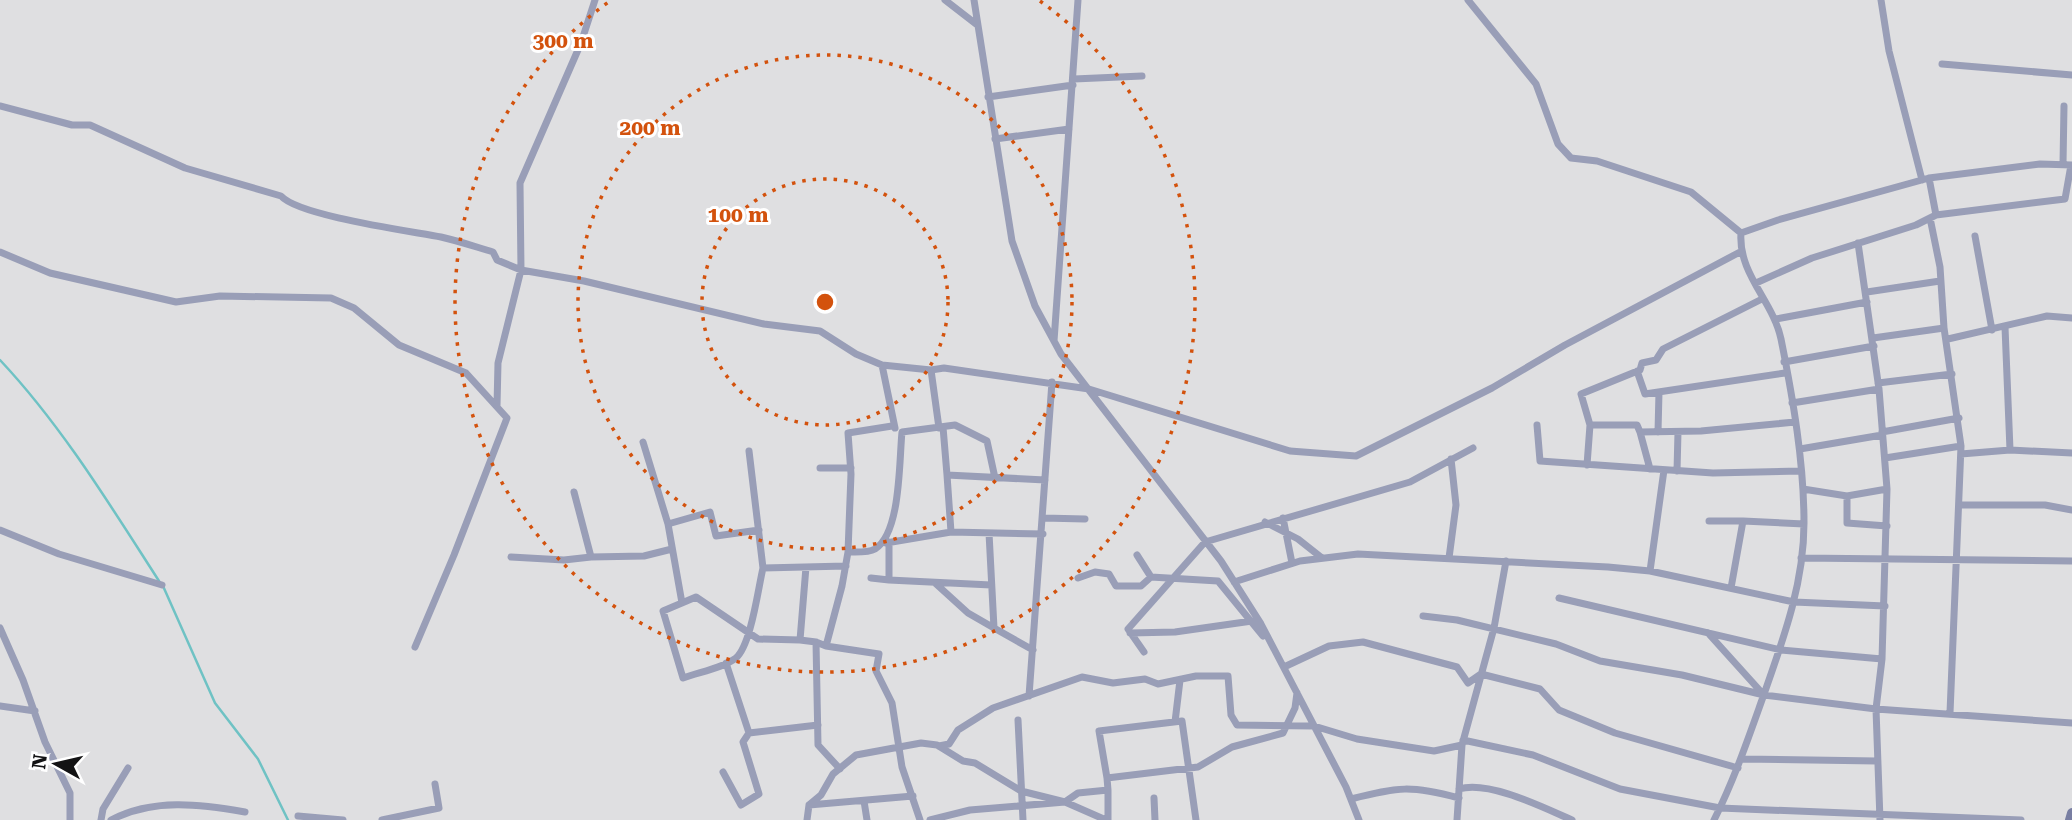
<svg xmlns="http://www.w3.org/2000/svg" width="2072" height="820" font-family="'Roboto Serif',serif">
  <rect width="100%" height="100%" fill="#dfdfe1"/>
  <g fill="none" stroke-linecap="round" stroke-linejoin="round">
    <path stroke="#6fc2c4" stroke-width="2.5" d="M0,360C62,426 110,505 159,581
      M163,586L215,703L258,759L288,820"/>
    <path stroke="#999eb7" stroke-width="7" d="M945,0L976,24
      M974,0L1012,241L1035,306L1061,354L1221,561L1261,624L1346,787L1359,820
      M1468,0L1536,84L1558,144L1571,158L1597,161L1691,192L1741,233L1778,220L1929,178L2040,164L2072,165
      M1881,0L1889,51L1922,180
      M1942,64L2072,75
      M1074,79L1142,76
      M988,97L1073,85
      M0,106L72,125H90L185,168L281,196C299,216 410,231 441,237C459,241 476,247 493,252L497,260L521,270L584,281L764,324L820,331L856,354L882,365L931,370
      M995,139L1069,129
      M2063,164L2064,106
      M1929,178L1936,215
      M1930,218L1940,267L1944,328L1961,446L1950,713
      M1975,236L1992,330
      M1858,243L1879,389L1887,489L1882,659L1876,709L1880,820
      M0,252L50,273L176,302L220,296L331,298L354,308L399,345L466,373L507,418L454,555L415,647
      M1756,283L1812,258L1916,225L1936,215L2065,199L2071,165
      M1867,292L1940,281
      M1762,299L1663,349L1656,360L1642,363L1640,370L1581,394L1590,425H1637L1640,432L1701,431L1795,422
      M1776,319L1867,302
      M2005,327L2010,450
      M1873,338L1944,328
      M1948,339L2047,316L2072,318
      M1054,341L1078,0
      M1784,362L1874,346
      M882,365L895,428
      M1637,371L1645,394L1785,373
      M1878,383L1952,374
      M1792,403L1879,389
      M497,406L498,363L521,270L520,183L581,43L595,0
      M1537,425L1540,461L1713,473L1800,471
      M943,427L947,475L1045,480
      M939,428L931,370L944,368L1089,389L1290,451L1356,456L1492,388L1565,345L1740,252
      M1640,432L1650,469
      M1658,432L1659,392
      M1882,432L1959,418
      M643,442L668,524
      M1800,449L1882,435
      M749,451L763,568L846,566
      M1961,454L2010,450L2072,453
      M1885,458L1961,446
      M1587,465L1590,425
      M820,468H851
      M1677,471L1678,432
      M947,475L951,532L1043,534
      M1803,489L1847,496L1887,489
      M574,492L591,557L644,556L672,549
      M1847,496V523L1887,526
      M1961,505H2045L2072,510
      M1043,518L1085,519
      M1283,518L1292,563
      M1709,521H1743
      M1265,522L1298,539L1322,558
      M0,530L59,554L162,585
      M889,542V580L991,585
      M886,543L951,532
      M848,552L851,474L848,433L892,426
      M1137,555L1151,577
      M511,557L564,560L591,557
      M1449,558L1456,505L1451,459
      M1801,558L2072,561
      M806,567L800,640L816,642
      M763,568C758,589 751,645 736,658C723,668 699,672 683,678L663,611L696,597L758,639L800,640
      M1650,571L1664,470
      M871,578L889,580
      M1078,578L1095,572L1109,574L1116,586H1141L1151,577L1218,581L1263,636
      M1234,582L1300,561L1358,554L1608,567L1650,571L1794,602L1885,606
      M935,583L968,613L994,628L989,533
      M1731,588L1743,521L1804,524
      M1559,598L1781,650L1882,659
      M682,603L668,524L710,512L716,536L759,530
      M1423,616L1457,620L1556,644L1600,661L1682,675L1764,695L1876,709L2072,723
      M0,628L23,680L45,742L70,793V820
      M994,628L1033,650
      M1130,633L1175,632L1252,621
      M1708,633L1763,694
      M826,646L879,654L876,671L892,703L902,767L920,820
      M1144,652L1128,629L1205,542L1410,482L1473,448
      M726,663L749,733L818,725
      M1284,667L1329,646L1363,642L1457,667L1468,683L1481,674L1540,689L1559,710L1615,733L1738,768
      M1029,696L1052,382
      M0,706L35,711
      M1018,720L1023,820
      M1175,722L1180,680
      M1463,740L1533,755L1620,789L1720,808L2021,820
      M939,746L949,744L958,730L993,708L1082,677L1113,683L1145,679L1158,684L1196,676H1228L1231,715L1237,725L1314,726L1357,739L1434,751L1462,745
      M1742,759L1877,761
      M840,769L818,745L816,642L826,646L842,586L848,552C856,552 868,553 875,549C901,533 899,461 902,432L955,425L987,441L995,478
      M723,772L741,805L759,794L743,742L749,733
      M1107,778L1099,731L1182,721L1196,820
      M1459,789C1489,780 1544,808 1572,820
      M1108,790V820
      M1154,798L1155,820
      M1351,799C1399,787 1410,785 1459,798
      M864,801L867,820
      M809,805L913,796
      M298,816L343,820
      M101,820L103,809L128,768
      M111,820C153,798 200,804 245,812
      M382,820L439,808L435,784
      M807,820L809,805L821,795L833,774L856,755L921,743L937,745L963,761L975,763L1021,791L1065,802L1078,793L1108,790L1107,778L1198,767L1232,747L1283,733L1295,708L1297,693
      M930,820L970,810L1065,802L1106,820
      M1457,820L1462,745L1494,628L1506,561
      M1714,820C1734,780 1748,739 1763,697C1783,640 1804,584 1804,523C1804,462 1793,399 1781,339C1773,301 1738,274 1741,233"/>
    <path stroke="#787ea2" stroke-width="10" d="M2070,820L2072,813"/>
  </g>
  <g fill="none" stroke="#d3520d" stroke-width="3.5" stroke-dasharray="3.5 7">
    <circle cx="825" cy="302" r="123"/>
    <circle cx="825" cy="302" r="247"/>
    <path d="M1040 1A370 370 0 1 1 610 1"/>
  </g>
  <circle cx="825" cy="302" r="10" fill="#d3520d" stroke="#fff" stroke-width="3.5"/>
  <g font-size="21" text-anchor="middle" font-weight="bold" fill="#d3520d" stroke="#fff" stroke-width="6" stroke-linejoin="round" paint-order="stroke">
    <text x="563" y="48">300 m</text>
    <text x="650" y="135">200 m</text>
    <text x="738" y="222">100 m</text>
  </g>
  <g transform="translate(56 764) rotate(278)" stroke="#ffffff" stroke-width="5" paint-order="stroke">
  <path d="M0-5L12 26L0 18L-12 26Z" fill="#131314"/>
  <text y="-10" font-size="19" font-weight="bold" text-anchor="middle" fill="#131314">N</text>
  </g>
</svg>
